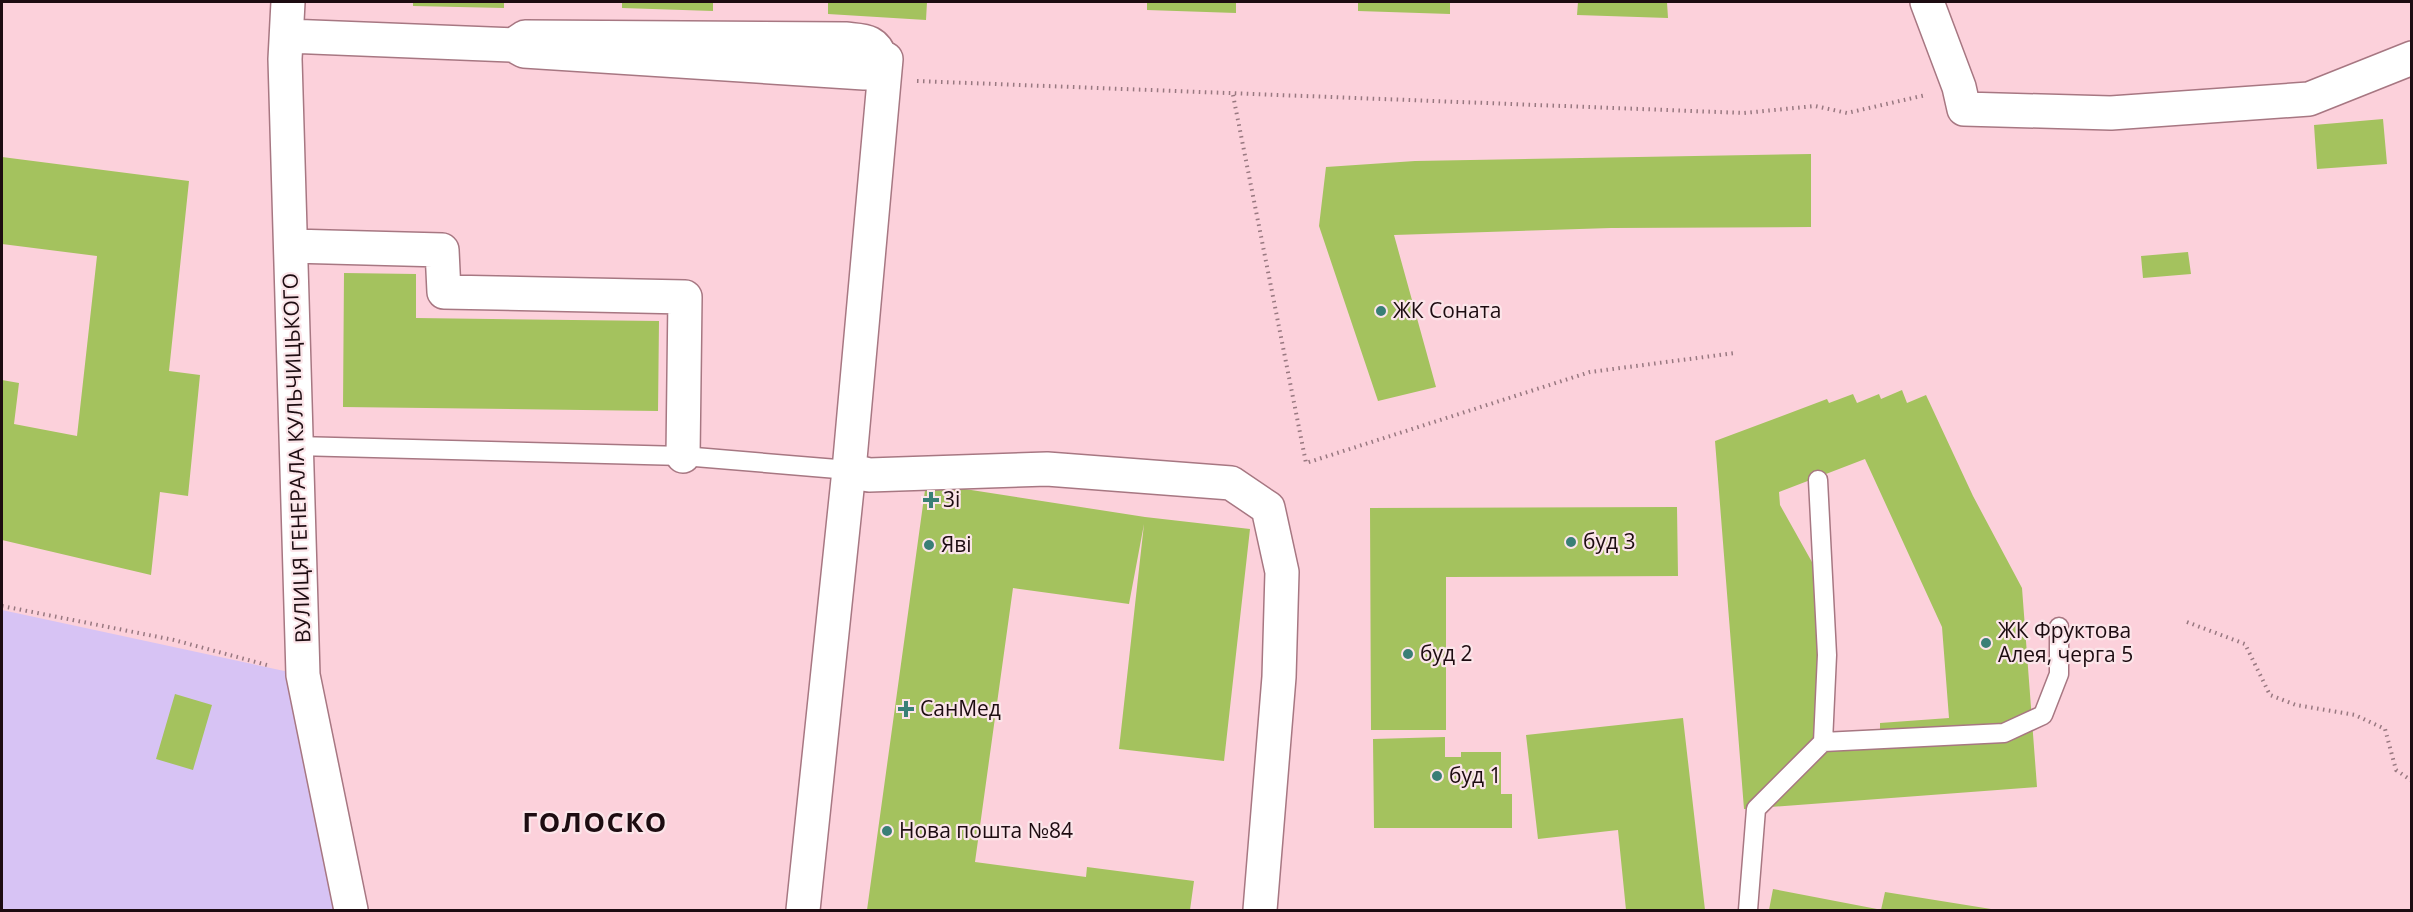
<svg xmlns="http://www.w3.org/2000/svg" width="2413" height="912" font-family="'Open Sans',sans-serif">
  <rect width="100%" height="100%" fill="#fcd1db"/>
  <path fill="#d7c3f4" d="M2,610L303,675L352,910H2Z"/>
  <path fill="#a4c25e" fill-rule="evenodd" d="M413,2H504V8L413,6Z
    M622,2H713V11L622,8Z
    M828,2H927L926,20L828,14Z
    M1147,2H1236V13L1147,10Z
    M1358,2H1450V14L1358,11Z
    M1578,2H1667L1668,18L1577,15Z
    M2383,119L2387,164L2317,169L2314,125Z
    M1811,154V227L1611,228L1394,235L1436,387L1378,401L1319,226L1326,167L1415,161Z
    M2,157L189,181L169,371L200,375L188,496L160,492L151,575L2,540V380L19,383L14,424L77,436L97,256L2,244Z
    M2188,252L2191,274L2143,278L2141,256Z
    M344,273L416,274V318L659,321L658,411L343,407Z
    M1902,390L1907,403L1926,395L1973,496L2022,588L2037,787L1744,809L1715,441L1827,399L1829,403L1853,394L1857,403L1879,394L1881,399ZM1865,459L1942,627L1949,718L1880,723V729L1823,733L1817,571L1780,505L1779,492Z
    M926,483L1145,517L1250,529L1224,761L1119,749L1144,524L1129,604L1013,588L975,862L1086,877L1087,867L1194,881L1190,910H867Z
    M1677,507L1678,576L1446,577V730H1371L1370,508Z
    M175,694L212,705L193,770L156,759Z
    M1683,718L1705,910H1626L1618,830L1538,839L1526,735Z
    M1445,737V757H1461V752H1501V794H1512V828H1374L1373,739Z
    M1773,889L1877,909V910H1769Z
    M1885,892L1991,909V910H1881Z"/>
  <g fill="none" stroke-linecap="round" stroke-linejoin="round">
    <defs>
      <path id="service" d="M296,446L683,456L849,470
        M1823,742L2004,733L2043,715L2059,674V627
        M1748,910L1756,809L1823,742L1827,655L1818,480"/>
      <path id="minor" d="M288,2L285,59L303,675L351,910
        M1927,2L1959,87L1964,109L2111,113L2309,99L2412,58
        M287,36L513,45L524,51L864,73L874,71L881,59C875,39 863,41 845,39L525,37L513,45
        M291,246L442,250L444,292L685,297L683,456
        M849,470L869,475L1047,469L1231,483L1268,508L1282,572L1279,677L1260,910
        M803,910L849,470L884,81L886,59H881"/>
    </defs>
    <use href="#service" stroke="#a77782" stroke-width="21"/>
    <use href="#minor" stroke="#a77782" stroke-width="36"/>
    <path stroke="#987880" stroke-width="4" stroke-dasharray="1.5 4.5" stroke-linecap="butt" d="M917,81L1744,113L1815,106L1847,113L1926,95
      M1233,95L1306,463L1590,372L1735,353
      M2,606L174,640L267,665
      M2187,622L2245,644L2270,695L2296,705L2355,715L2385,729L2396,770L2412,781"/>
    <use href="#service" stroke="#fff" stroke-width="18"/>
    <use href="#minor" stroke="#fff" stroke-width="33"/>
  </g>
  <g fill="#397f76" stroke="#fbe5e9" stroke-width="2">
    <circle cx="1381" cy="311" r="6"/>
    <path d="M928 491h6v6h6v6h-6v6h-6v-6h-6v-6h6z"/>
    <circle cx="1571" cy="542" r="6"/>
    <circle cx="929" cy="545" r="6"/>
    <circle cx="1986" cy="643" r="6"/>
    <circle cx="1408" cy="654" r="6"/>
    <path d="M903 700h6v6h6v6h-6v6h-6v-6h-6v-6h6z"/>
    <circle cx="1437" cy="776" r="6"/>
    <circle cx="887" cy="831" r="6"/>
  </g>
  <g text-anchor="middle" stroke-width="4.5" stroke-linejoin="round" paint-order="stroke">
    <g font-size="21" fill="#1d0c11" stroke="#fbe5e9" text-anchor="start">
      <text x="1393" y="318">ЖК Соната</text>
      <text x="943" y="507">3і</text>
      <text x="1583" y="549">буд 3</text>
      <text x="941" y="552">Яві</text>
      <text x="1998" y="638">ЖК Фруктова<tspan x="1998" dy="24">Алея, черга 5</tspan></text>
      <text x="1420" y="661">буд 2</text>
      <text x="920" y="716">СанМед</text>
      <text x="1449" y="783">буд 1</text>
      <text x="899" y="838">Нова пошта №84</text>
    </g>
    <g font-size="21" fill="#1d0c11" stroke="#fbe5e9">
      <text transform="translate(297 458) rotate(-92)" y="7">ВУЛИЦЯ ГЕНЕРАЛА КУЛЬЧИЦЬКОГО</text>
    </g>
    <g font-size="27" font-weight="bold" letter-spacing="1.5" fill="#1d0c11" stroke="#fbe5e9">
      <text x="595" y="832">ГОЛОСКО</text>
    </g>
  </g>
  <rect width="2413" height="912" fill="none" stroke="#1d0c11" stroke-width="6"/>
</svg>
